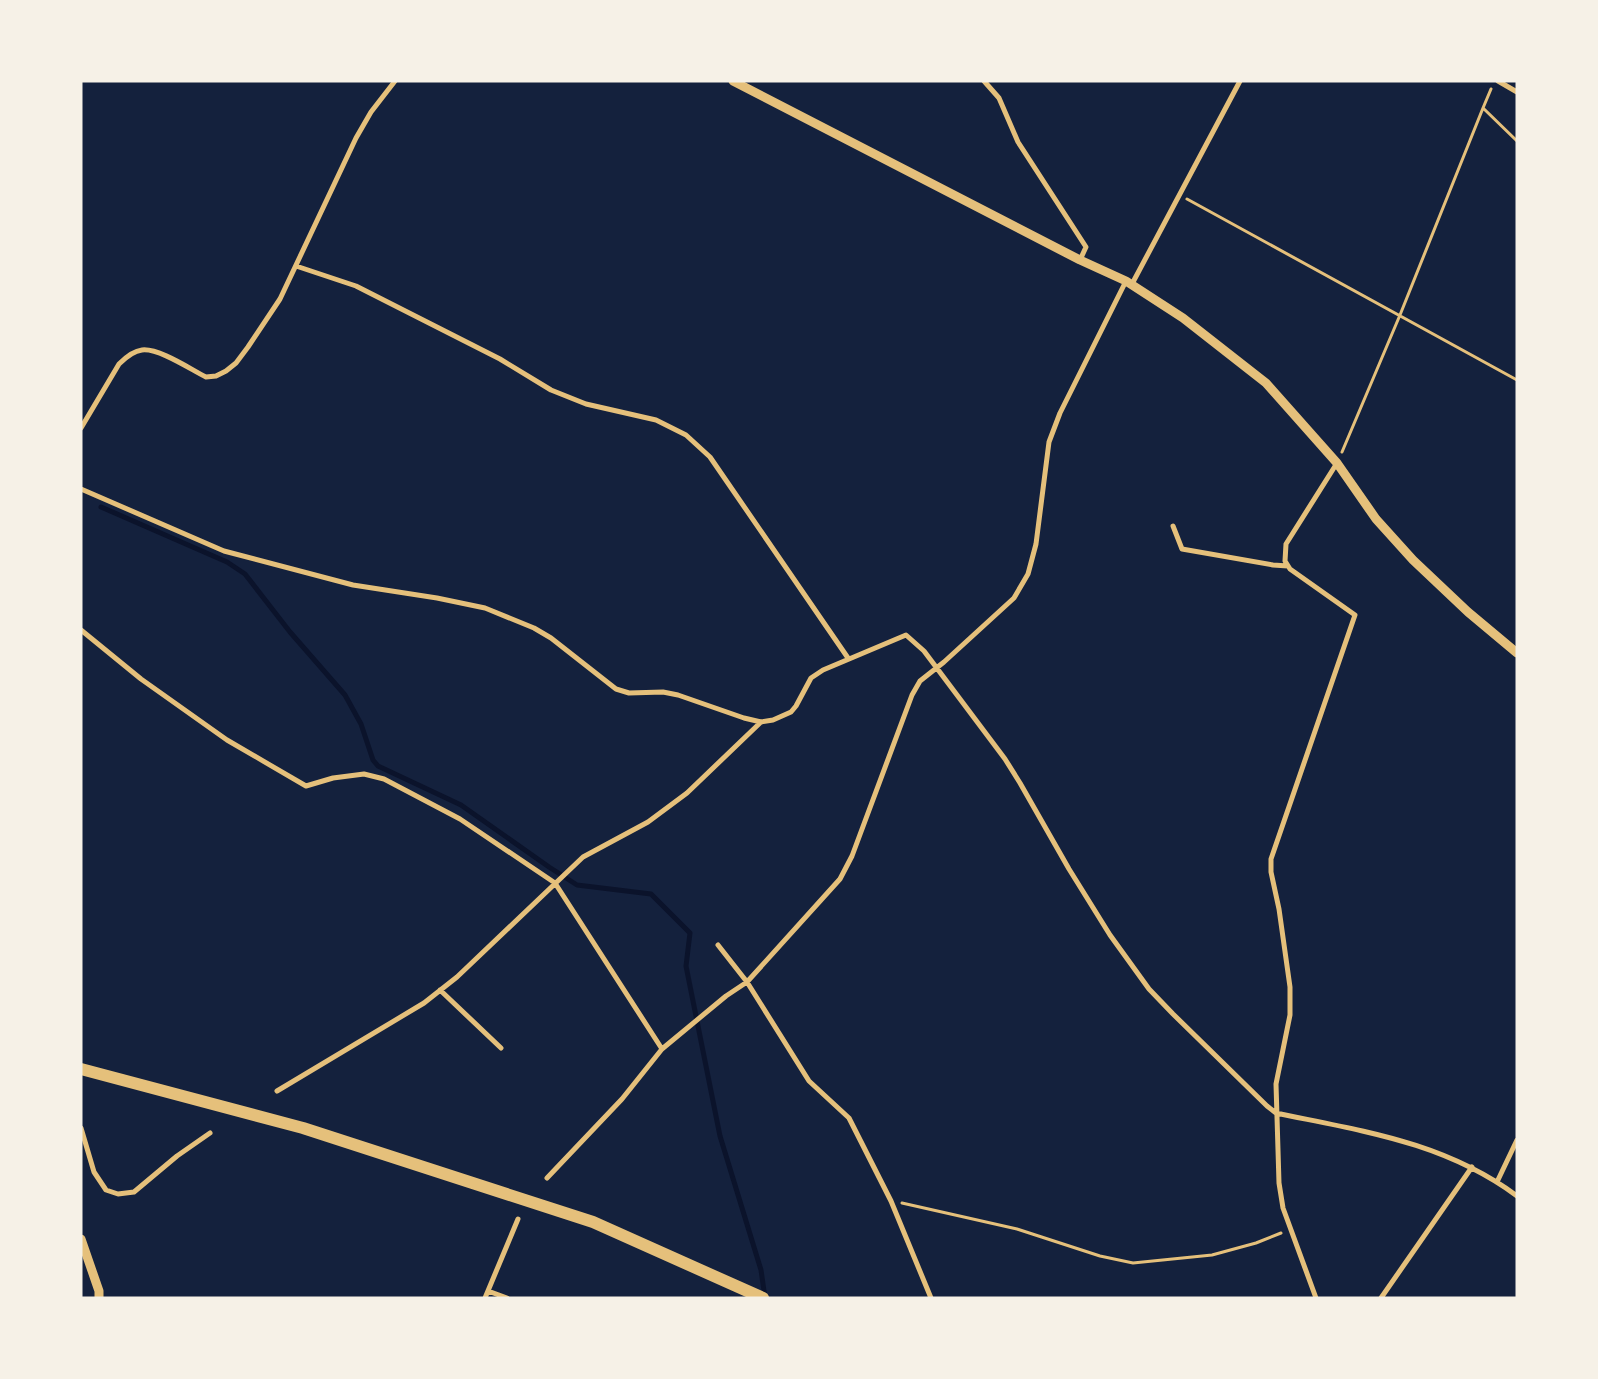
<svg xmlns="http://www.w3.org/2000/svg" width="1598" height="1379" font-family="'Alegreya Sans',sans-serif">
  <rect width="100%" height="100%" fill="#14213d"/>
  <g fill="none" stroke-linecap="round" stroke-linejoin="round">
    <path stroke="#0b132b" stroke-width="5" d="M101,507L227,562L245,574L290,632L345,695L361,724L373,760L378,766L461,805L549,867L577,885L651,894L690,933L686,966L720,1136L761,1270L765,1298"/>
    <path stroke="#e5c07b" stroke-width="3" d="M1491,89L1483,108L1517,141
      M1187,199L1517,380
      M1342,452L1400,315L1483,108
      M902,1203L1017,1229L1100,1256L1133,1263L1212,1255L1256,1243L1281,1233"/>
    <path stroke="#e5c07b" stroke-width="5" d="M984,81L999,98L1018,142L1086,247L1080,260
      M1498,81L1517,92
      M296,266L356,286L500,359L551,390L586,404L656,420L686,435L710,457L848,658
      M1132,284L1240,81
      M81,428L119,364C125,358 133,351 142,350C159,348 190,369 206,377L216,376L226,371L236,363L248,347L280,299L356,138L371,112L395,81
      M81,489L224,551L353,585L437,598L485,608L534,628L551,638L616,689L629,693L663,692L678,695L744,718L761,722L773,720L791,712L796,706L811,678L823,670L906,635L924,651L1005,759L1020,783L1069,869L1110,935L1149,989L1173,1014L1267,1106L1276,1113C1362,1131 1444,1142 1517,1196
      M1173,526L1182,549L1273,565L1288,566
      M81,630L141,679L227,740L306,786L333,778L364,774L384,779L460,819L555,883L662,1049
      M718,945L747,982L809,1081L849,1118L891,1201L931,1298
      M440,990L501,1048
      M277,1091L424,1003L457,977L583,857L648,822L687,793L761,722
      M81,1128L94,1172L106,1190L118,1194L134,1192L177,1156L210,1133
      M547,1178L622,1099L662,1049L726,996L747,982L840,879L852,856L912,695L920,681L944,662L1014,598L1028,574L1036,544L1049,442L1060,413L1126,281
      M1497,1182L1517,1140
      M488,1291L507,1298
      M485,1298L518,1219
      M1316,1298L1283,1208L1279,1183L1276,1084L1290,1015V987L1279,909L1271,872V859L1355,615L1290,569L1285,561L1286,544L1337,463
      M1381,1298L1472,1167"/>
    <path stroke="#e5c07b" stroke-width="9" d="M733,81L1080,260L1126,281L1183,318L1266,383L1337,463L1376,519L1413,560L1468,612L1517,653
      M81,1239L99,1291V1298"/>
    <path stroke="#e5c07b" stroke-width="12" d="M81,1069L303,1128L593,1222L763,1298"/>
  </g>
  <rect width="1598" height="1379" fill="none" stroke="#f6f1e7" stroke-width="165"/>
</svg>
